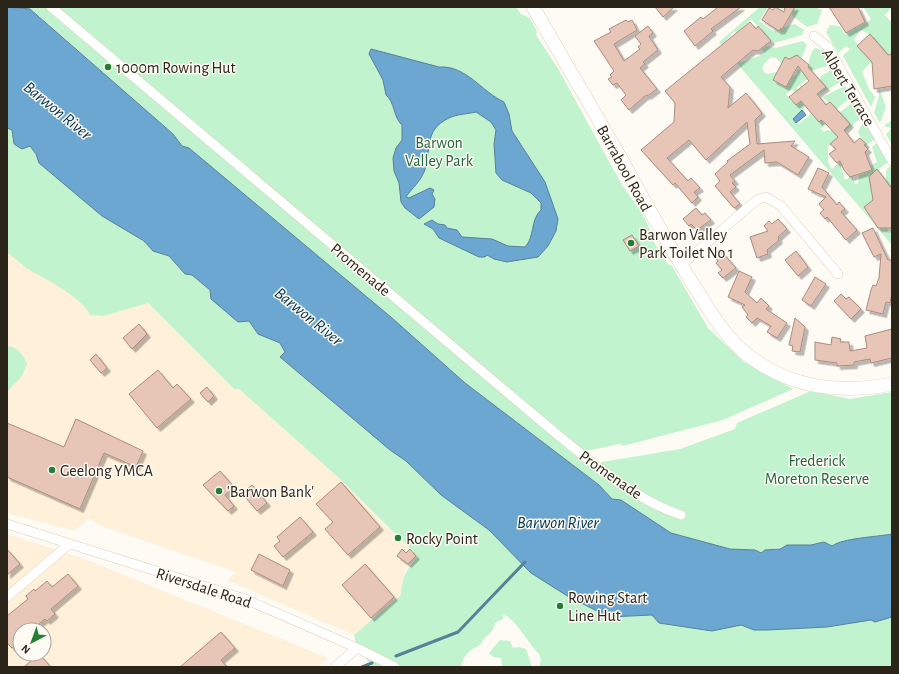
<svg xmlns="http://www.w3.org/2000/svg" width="899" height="674" font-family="'Alegreya Sans',sans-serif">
  <defs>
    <filter id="shadow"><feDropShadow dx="3.5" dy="3.5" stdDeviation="0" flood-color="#0004"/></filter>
  </defs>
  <rect width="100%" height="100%" fill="#fefaf4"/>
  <path fill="#fff0da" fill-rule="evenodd" d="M7,244L104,316L148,303L234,389H239L340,479L418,556L406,569L403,577L401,595L354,635L227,580L236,572L101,526L89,518L74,531L7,513Z
    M7,534L82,558L328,658L318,667H7ZM20,630H44V654H20Z"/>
  <path fill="#c1f3cf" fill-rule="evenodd" d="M22,7H516L522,15C530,15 534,25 537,32L536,35L557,67L622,185L642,213L652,234L653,241L668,264L672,266L708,328L744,362L793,389L723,420L623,446L620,444L576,453L597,468L602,462L680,449L735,429L737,423L811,391L850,399L892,392V534C877,537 843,538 832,546L824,542L811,545H787L761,553L755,550L730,549L671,533L621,500L612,499L599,485L465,383L392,318L189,148L182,146L173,134L31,9H24Z
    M760,7H768L759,21L773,31L776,29L779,31L782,26L785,27L795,24L804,30L802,35L774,43L751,19L740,30L758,51L757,52L734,31L722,46L719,42Z
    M778,7H814L822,10L817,24L807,27L791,15L792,12L785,8L784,9Z
    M863,7H892L885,15L892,23V54C879,56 870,62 862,72L869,89L875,97L871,107L843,56L850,49L846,46L838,53L826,32L830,25L840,26L845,34L869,21L871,19ZM861,30L869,34L858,45L854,39Z
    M803,41L807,45L802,57L794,56L789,59L785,57L782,64L776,58L771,57L764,64L762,70L767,74L777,72L773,80L786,87L792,76L797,74V69L805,73C810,64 808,55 815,48L826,51L832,63L828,66L816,69L806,77L808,79L796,88L800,90L798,97L792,89L786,94L795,105L801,101L804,105L826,87L820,80L821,76L835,68L842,81L818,95L793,119L796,124H798L809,116L810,112L819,122L835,108L822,97L845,86L851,97L822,121L825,125L821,129L824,132L827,130L832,131L837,136L850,124L845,119H844L840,112L853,102L862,117L828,146V162L832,169L843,159L862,154L866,151L867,157L842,165L841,167L845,180L852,176L855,184L858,183L859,175L872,170L870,166L877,162L872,147L877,143L888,162L871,175L876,182H884L870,185L873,199L880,198L886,182V171L890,166L892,169V199L885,228L888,229V232H891L892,245L730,55L731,54L739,62H743L764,54L762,49L766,46L776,48Z
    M879,88L886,107L880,123L874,113L879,96Z
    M892,120V145L886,134L891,129L889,127H885V125Z
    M864,121L875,139L865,146L858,132Z
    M7,128L12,130L14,144L30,146L36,154L39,163L102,216L144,241L153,251L169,255L185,274L192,275L210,290L211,299L238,322L249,321L258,334L280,343L285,352L281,358L390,450L406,461L441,495L489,530L531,573L569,597L609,617L652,615L659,623L712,631L741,625L754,630H767L827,627L872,620L875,622L892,617V667H539L541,660L539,654C528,644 516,619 503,614V619L495,623C494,634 484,635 481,644C470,651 464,653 461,667H373L357,648L354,635L401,595C403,573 405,573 418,556L340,479L239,389H234L148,303L104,316L90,315C82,297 44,278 26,268C20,263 13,257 7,252Z
    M7,346C18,347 23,354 27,364L22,376L7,392Z
    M500,640L510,641L513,648L519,647L526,649L532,667H502L501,658L493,657L489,653Z"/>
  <path fill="#6ba7d0" stroke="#588099" d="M7,7L30,9L173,134L182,146L189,148L392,318L465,383L599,485L612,499L621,500L671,533L730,549L755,550L761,553L765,550L780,549L787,545H811L824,542L832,546C843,538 876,537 892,534V617L875,622L871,620L827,627L767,630H754L741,625L712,631L659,623L652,615L609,617L569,597L531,573L489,530L441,495L406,461L390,450L280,357L285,352L280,343L258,334L249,321L238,322L211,299L210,290L192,275L185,274L169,256L153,251L144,241L102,216L39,163L36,154L30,146L22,149L14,144L12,130L7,128Z
    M371,49L439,67C466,65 482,92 504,102L509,114L512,131L545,182L558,219L556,231L548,246L538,257L507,262L494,259L487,255L485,257H479L439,238L433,229L424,224L432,220L438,224L445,225L447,228L457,230L462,237L492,239L508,246L525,247C535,237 530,220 541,210V203L531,193L502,180L496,173L494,144L496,130L491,122L476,112C468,114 457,114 449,118C422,131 433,150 424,172C420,182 412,188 406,197L409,198L430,188L434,190L432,194L435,199L434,207L419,219L405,208L401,202L399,183L394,171L393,158L396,148L402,140V125C393,117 395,102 386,95L383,80L369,54Z
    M802,110L806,115L796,123L793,119Z"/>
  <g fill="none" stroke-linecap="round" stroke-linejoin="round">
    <path stroke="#588099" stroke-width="3" d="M396,656L458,632L525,562
      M362,667L372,663"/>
  </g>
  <path fill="#e8c6b7" stroke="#ab8b7d" filter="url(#shadow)" d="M655,7H674L663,17Z
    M718,7H741L711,29L713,31L695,46L684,31L701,17L703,19Z
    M775,7L784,12L785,7H795L781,31V28L779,31L762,20L769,8L773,10Z
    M829,7H858L865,22L846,33Z
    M626,20L628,22L632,20L637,30L614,44L624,61L640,49L638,47L641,44L635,36L648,26L653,33L649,36L658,50L643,62L645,64L640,68L657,89L649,95L645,96L629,110L621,100L626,95L617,83L613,85L608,79L612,77L610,75L614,71L594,41L611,32L609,29Z
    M750,22L756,29L758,26L771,41L758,51L753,50L721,77L730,87L728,108L746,93L762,113L755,120L757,144L795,141L791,146L809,157L798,175L777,162L765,163L764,150L730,175L735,181L732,183L736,187L730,192L740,204L734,208L715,186L720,181L715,174L728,162L727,161L750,144L747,122L706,160L689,140L667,158L688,181L691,178L700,188L694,192L698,197L692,203L675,183L673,185L641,150L674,122L675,103L665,91Z
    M870,34L888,55L892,54V86L874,89L872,62L857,46Z
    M797,55L809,65L808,67L826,87L817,94L826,105L830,102L850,124L844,130L854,143L860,138L866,144L864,145L868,149L865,152L872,170L850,177L844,170L840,161L837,163L829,154L836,149L830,144L838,137L826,124L821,120L819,122L801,101L796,105L789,97L809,81L798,66L786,87L773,80L785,57L789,59Z
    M818,168L829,173L822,187L837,205L839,202L845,209L841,212L857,230L846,240L827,217L825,219L820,213L824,210L819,204L826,197L808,189Z
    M877,169L892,189V228H878L864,207L873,200L869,177Z
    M696,208L702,215L705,213L711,220L697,230L691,224L689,226L683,219Z
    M778,219L787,229L778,237L779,240L767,250L768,254L757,258L750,237L768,231L764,226L769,221L772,224Z
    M873,228L888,260H892V293L890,303L886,302L883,314L866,310L871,290L873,285L876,286L879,278L881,254L874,257L862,233Z
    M632,235L639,246L630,251L623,240Z
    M796,251L808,267L798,276L785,260Z
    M722,252L736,268L723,278L718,273L722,270L716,263L718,261L715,258Z
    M739,271L752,277L745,292L757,303L761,298L769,306L766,309L787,323L777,338L767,332L771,326L757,318L752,323L746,317L748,315L742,307L745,305L728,297Z
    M815,277L826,284L811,306L802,300Z
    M841,294L846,299L849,297L861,309L851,319L834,301Z
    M795,318L805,327L800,352L792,351L793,346L789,345Z
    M139,324L147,334L132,349L123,338Z
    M892,329V358L871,363L870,359L854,362V365L837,366V363L815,360V342L831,345L832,337L841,339L840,342H849L850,351L867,348L865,336Z
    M96,354L107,368L101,373L90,360Z
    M158,370L173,388L177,384L191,399L157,428L129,394Z
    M207,387L214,396L208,402L200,393Z
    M76,419L143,451L136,467L104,453L80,509L7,477V423L64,447Z
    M220,471L234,487L225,495L234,506L228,511L203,485Z
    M341,482L380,527L348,555L325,529L333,522L316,504Z
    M252,485L267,503L257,511L242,493Z
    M300,517L313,532L283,557L274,546L280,541L277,537Z
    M7,549L20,564L7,575Z
    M402,549L406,553L410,549L416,556L408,564L397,556Z
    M259,554L290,570L283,586L251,570Z
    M365,564L394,597L371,618L342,585Z
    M68,574L78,586L51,609L55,614L47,621L45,619L32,630H20V641L12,648L7,643V616L28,599L26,596L34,589L35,591L47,581L52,587Z
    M221,632L235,648L221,660L227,667H180Z
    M39,654L51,667H24Z"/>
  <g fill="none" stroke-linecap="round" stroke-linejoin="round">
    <defs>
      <path id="street" d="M51,7L535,416C577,450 629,498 681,515
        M814,36L828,47L892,161
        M680,266L752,204L759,199L766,197L781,206L838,274
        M7,524L245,599L357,648L395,667
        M7,597L69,544
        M335,667L357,648"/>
      <path id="secondary" d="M533,7C563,59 594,111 624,164C648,207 671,251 698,292C712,315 727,339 749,356C791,388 841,394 892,384"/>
    </defs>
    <use href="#street" stroke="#e2ceb2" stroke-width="10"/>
    <use href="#secondary" stroke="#e2ceb2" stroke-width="14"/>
    <use href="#street" stroke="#fff" stroke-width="9"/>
    <use href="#secondary" stroke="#fff" stroke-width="13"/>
  </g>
  <g fill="#238031" stroke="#fefaf4" stroke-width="1.5">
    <circle cx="108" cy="67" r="4"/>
    <circle cx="631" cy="243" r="4"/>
    <circle cx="52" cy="470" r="4"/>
    <circle cx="219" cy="491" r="4"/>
    <circle cx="398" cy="538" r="4"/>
    <circle cx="560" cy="606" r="4"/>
  </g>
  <g text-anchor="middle" stroke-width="3" stroke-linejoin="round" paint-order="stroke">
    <g font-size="16" fill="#2b2419" stroke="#fefaf4" text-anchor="start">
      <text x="116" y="73">1000m Rowing Hut</text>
      <text x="639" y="240">Barwon Valley<tspan x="639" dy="18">Park Toilet No 1</tspan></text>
      <text x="60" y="476">Geelong YMCA</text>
      <text x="227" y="497">'Barwon Bank'</text>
      <text x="406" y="544">Rocky Point</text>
      <text x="568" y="603">Rowing Start<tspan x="568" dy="18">Line Hut</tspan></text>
    </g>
    <g font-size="16" fill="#2b2419" stroke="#fefaf4">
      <text transform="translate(849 87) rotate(59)" y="6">Albert Terrace</text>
      <text transform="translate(625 168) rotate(61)" y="6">Barrabool Road</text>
      <text transform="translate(361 269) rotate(40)" y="6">Promenade</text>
      <text transform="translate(611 474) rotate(35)" y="6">Promenade</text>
      <text transform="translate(204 587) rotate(18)" y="6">Riversdale Road</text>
    </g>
    <g font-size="16" fill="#22653d" stroke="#fefaf4">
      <text x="439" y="148">Barwon<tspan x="439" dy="18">Valley Park</tspan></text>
      <text x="817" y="466">Frederick<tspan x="817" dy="18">Moreton Reserve</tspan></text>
    </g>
    <g font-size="17" font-style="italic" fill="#023551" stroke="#fefaf4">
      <text transform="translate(58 110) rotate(39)" y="6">Barwon River</text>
      <text transform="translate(309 316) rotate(39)" y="6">Barwon River</text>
      <text x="558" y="528">Barwon River</text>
    </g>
  </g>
  <rect width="899" height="674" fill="none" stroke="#2b2419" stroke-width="16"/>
  <g transform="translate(32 642) rotate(221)"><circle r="19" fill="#fefaf4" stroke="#aaa49c"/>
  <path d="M0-3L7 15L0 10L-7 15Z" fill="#238031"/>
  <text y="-6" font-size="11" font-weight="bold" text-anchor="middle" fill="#2b2419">N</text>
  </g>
</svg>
